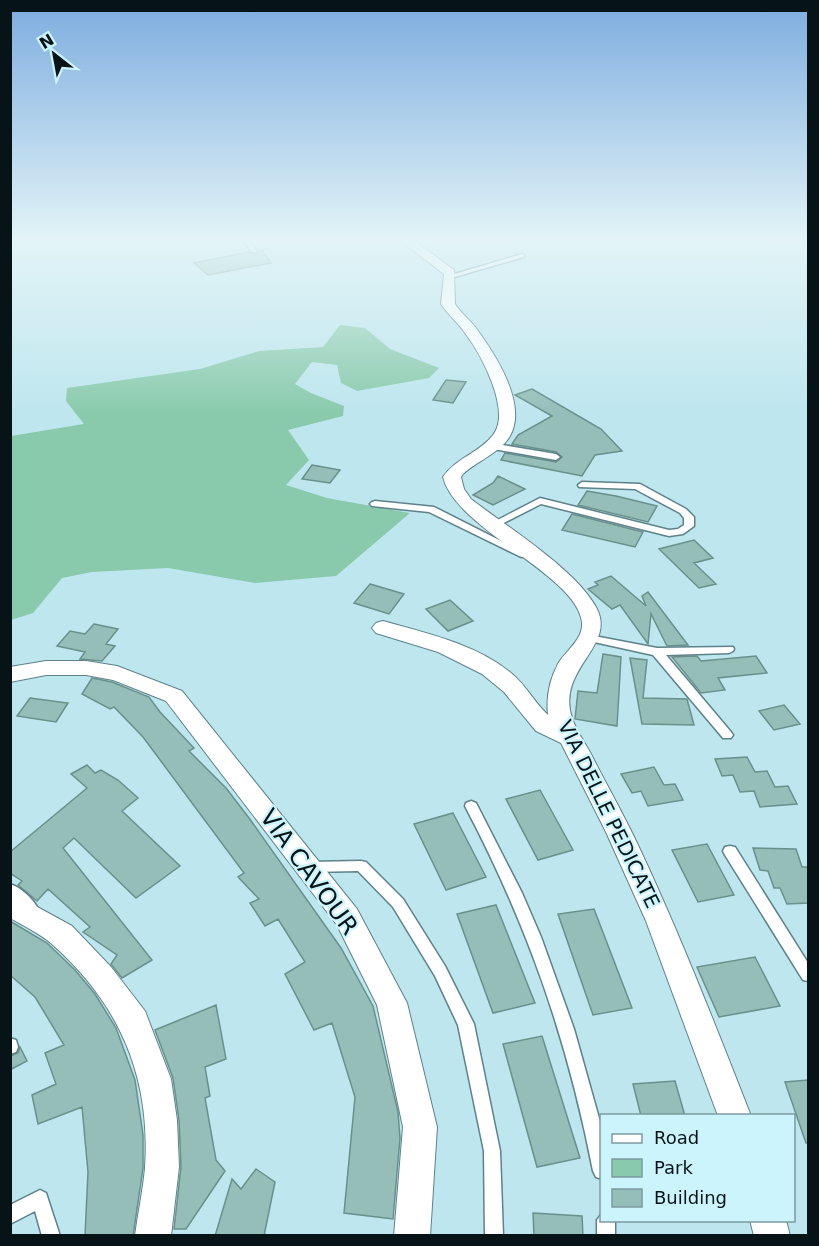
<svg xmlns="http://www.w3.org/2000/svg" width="819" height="1246" font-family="'DejaVu Sans',sans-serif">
  <rect width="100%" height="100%" fill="#bee6ee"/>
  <path fill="#89caac" d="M340,325L365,328L390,349L439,368L429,378L357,391L341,383L337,365L312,362L295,384L311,393L344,406L343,416L288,430L309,460L286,485L327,498L410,513L336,576L255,583L168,568L92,572L62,578L33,613L11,620V436L84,424L66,401L67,388L200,369L259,351L323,347Z"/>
  <path fill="#96beb9" stroke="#69908b" stroke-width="1.5" d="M262,250L271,263L208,275L194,263L249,252L256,254Z
    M446,380L466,382L453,403L433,400Z
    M532,389L601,429L622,451L595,455L582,476L501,460L505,453L556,462L562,457L556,452L512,444L518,435L552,416L515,395Z
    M312,465L340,470L330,483L302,479Z
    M498,476L525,489L493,505L473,495L493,483Z
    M587,491L616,496L657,506L648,522L578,505Z
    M572,514L643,532L635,547L562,530Z
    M694,540L713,558L694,563L716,584L699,588L659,549Z
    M611,576L646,606L642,596L648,592L688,645L667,646L651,614L648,644L620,605L612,609L588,589L598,585L595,582Z
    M370,584L404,594L389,614L354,603Z
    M450,600L473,621L448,631L426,609Z
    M94,624L118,629L106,644L115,646L102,661L80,659L85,652L57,646L70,631L85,634Z
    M603,654L621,657L617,726L575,719L578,691L597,693Z
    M697,656L701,661L756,656L767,673L718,678L725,690L701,693L672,657Z
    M630,658L647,660L643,698L687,699L694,725L642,724Z
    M92,678L112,682L149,697L160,712L194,748L189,751L226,788L249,818L341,948L373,1006L398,1112L400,1138L393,1219L344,1213L355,1097L332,1023L314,1030L285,974L305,962L278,919L265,926L250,903L259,899L238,877L244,873L143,737L114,707L110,709L82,694Z
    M30,698L68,703L56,722L17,716Z
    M784,705L800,724L774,730L759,711Z
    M747,757L755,772L767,771L775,787L788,786L797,804L760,807L754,791L740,792L733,775L722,776L715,759Z
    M87,765L95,773L101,770L118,780L138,798L122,811L180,866L136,898L74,838L63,848L152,960L122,978L111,964L117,955L83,932L90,927L48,889L37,901L18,885L22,881L10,873V852L87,788L71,774Z
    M654,767L664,785L675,784L683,800L648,806L641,791L632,793L621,774Z
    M540,790L573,850L538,860L506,799Z
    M453,813L486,877L446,890L414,824Z
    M707,844L734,895L698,902L672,850Z
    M753,848L796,849L802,867H808V903L787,904L780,888H774L768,871L760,870Z
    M496,905L535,1003L493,1013L457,914Z
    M594,909L632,1008L593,1015L558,914Z
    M10,921L47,943L75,970L95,994L116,1028L135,1080L143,1135V1168L133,1236H85L88,1172L82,1107L38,1124L32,1095L56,1084L45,1053L64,1045L35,997L10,975Z
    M755,957L780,1006L719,1017L697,967Z
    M216,1005L226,1059L205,1067L210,1096L205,1098L216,1160L225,1171L186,1229H174L181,1167L179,1120L173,1078L155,1030Z
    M542,1036L580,1158L537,1167L503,1044Z
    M20,1047L27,1061L10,1070V1056L18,1053Z
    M808,1080V1143H806L785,1082Z
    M675,1081L685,1116H641L633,1084Z
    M256,1169L275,1182L264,1236H215L232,1179L241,1189Z
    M533,1213L582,1216L583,1236H534Z"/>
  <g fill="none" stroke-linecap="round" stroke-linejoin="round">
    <defs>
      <path id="service" d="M242,239H248L257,251L256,252H252Z
        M522,254L524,255V257L451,278L448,276Z
        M491,443L556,454L560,457L556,460L488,448L487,446Z
        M582,482L640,484L686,509L694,517V526L683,534L669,536L541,504L496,527H490L488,525L540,498L669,530L678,529L684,525V518L680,513L635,489L579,487L578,485Z
        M375,501L434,507L527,554L522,557L519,556L429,512L372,506L370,504L372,502Z
        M589,635L657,648L733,647L734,649L733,651L729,653L666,655L731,732L733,735L731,738H723L653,655L585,640L584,638L585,636Z
        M471,801L476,803L522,893L541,937L574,1029L602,1129V1179L596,1177L593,1171C567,1038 528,926 465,806L466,803Z
        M730,846L735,847L808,963V981L803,980L725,855L723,851L725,847Z
        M361,861L366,862L403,899L445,966L474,1024L500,1151L503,1236H485L484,1151L458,1025L435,976L393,907L358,871L310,872L305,871L303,867L305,863L310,862Z
        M10,884C20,887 32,898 37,907L35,911C25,915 18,904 10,898Z
        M10,1038L16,1040L18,1047L16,1052L10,1054Z
        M40,1190L46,1193L60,1236H42L35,1211L10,1224V1205Z
        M602,1213V1220H615V1236H597V1220Z"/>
      <path id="minor" d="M398,239H412L454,270L455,304C461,313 470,320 476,328C495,354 528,404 510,436C500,453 477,461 463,474L461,477L464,489L471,499C507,527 577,570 597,609C616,647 556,669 572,718C576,730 585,743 591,754C606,784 623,813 637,843C679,932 715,1024 751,1116H718L646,921L606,832L561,743L536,731L504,692L482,674L438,652L376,633L372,628L376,623L383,621C426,633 476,644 511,673C526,685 534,702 548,715C546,697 550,678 559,662C567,650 583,639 582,623C578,575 456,530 443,477C456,458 479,453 493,435C512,411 481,354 465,333C458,322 448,315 441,304L444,274Z
        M46,661H86L117,666L182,691L357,909L407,1003L437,1127L430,1236H394L403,1127L377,1005L337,925L166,701L113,680L86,675H46L10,682V667Z
        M10,892L72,926L111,967L145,1011L171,1079L177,1120L179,1167L171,1236H135C138,1213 143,1190 145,1168C151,1077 120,1005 53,945C41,934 24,926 10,918Z
        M750,1220H786L790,1236H754Z"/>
    </defs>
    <use href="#service" stroke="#5d828a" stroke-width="3"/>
    <use href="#minor" stroke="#5d828a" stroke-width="2"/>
    <use href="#service" fill="#fff" fill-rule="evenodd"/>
    <use href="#minor" fill="#fff" fill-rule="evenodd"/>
  </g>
  <linearGradient id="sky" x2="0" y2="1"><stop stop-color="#7dacdf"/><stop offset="0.58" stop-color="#e2f4f7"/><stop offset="1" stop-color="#e2f4f7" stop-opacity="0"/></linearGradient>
  <rect width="819" height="414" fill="url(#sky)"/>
  <g text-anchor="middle" stroke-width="4.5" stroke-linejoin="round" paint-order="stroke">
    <g font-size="20" fill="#061417" stroke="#cbf4fc">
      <text transform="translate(609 814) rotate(64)" y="7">VIA DELLE PEDICATE</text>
    </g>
    <g font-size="24" fill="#061417" stroke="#cbf4fc">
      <text transform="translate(309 872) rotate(54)" y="8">VIA CAVOUR</text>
    </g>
  </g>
  <rect width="819" height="1246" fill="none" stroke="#061417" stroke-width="24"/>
  <rect x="600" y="1114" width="195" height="108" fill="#cbf4fc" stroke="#7c9aa0" stroke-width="1.5"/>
  <rect x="612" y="1134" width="30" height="9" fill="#ffffff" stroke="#7c9aa0" stroke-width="1.5"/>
  <text x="654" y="1144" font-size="18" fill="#061417">Road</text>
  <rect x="612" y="1159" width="30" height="18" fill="#89caac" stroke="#7c9aa0" stroke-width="1.5"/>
  <text x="654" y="1174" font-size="18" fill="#061417">Park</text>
  <rect x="612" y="1189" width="30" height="18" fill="#96beb9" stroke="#7c9aa0" stroke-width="1.5"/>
  <text x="654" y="1204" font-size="18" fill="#061417">Building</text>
  <g transform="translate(54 54) rotate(329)" stroke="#cbf4fc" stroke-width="4.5" paint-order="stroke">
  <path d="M0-4.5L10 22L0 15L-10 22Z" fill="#061417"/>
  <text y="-9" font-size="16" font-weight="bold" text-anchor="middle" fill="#061417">N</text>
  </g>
</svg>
